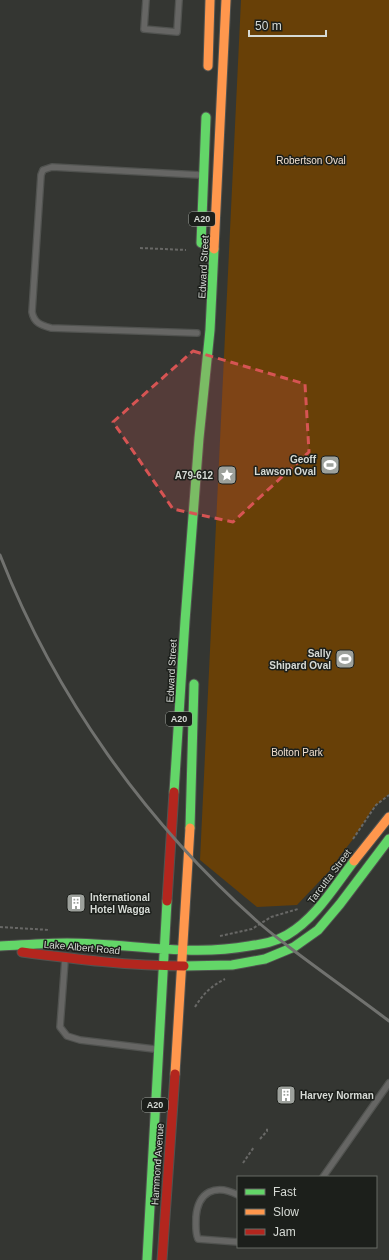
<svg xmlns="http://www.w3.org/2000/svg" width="389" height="1260" font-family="Helvetica,sans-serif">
  <rect width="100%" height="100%" fill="#343632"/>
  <path fill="#684007" d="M241,0H389V794L373,808L354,838L339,857L335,865L297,905L257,907L200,860Z"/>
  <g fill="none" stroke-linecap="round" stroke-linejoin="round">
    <defs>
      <path id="lane" d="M146,0L144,29L177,32L179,0
        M197,333L51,328C41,325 34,323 32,312L41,175L43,170L52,167L200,175
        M65,960L60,1027L67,1036L80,1040L154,1049
        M323,1177L389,1083
        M238,1195C215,1183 198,1192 196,1217C196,1225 195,1232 198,1239L238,1242"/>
      <path id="fast" d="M201,243L206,117
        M174,792L185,621L199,438L210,330L214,249
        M190,828L194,684
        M0,946C22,945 45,943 67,943C128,943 189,957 249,946C263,944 275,942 287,935C316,918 334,887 354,861
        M184,966L232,965L265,959L294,947L318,930L340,904L389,839
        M147,1260L167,901"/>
      <path id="slow" d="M208,66L210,0
        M214,249L226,0
        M354,861L389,817
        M175,1074L190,828"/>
      <path id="jam" d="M167,901L174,792
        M22,952C75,959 130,966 184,966
        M162,1260L175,1074"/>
    </defs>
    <use href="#lane" stroke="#515350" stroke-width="8"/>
    <use href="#fast" stroke="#515350" stroke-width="11"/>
    <use href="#slow" stroke="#515350" stroke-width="11"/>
    <use href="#jam" stroke="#515350" stroke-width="11"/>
    <path stroke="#686866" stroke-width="2" stroke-dasharray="3 2" stroke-linecap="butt" d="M140,248L186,250
      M353,839L376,805L389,795
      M0,927L50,930
      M220,936L252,929L271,917L298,909
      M195,1007C203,994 211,986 225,979
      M260,1139L267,1131V1128
      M243,1163L254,1147"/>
    <use href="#lane" stroke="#666664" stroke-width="5.5"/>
    <use href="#fast" stroke="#63d668" stroke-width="9"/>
    <use href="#slow" stroke="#ff974d" stroke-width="9"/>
    <use href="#jam" stroke="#b3261e" stroke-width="9"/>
    <path stroke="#71726f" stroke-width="3" d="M0,555C55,696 145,822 258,922C268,931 279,939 289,947C322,972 356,996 389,1021"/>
  </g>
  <path fill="#d65453" fill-opacity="0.2" stroke="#d65453" stroke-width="3" stroke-dasharray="8 5" stroke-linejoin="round" d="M193,351L305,384L309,452L233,522L173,509L113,422Z"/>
  <defs>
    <symbol id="stadium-square" viewBox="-11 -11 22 22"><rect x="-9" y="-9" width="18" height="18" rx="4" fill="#9da19c" stroke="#1c1f1b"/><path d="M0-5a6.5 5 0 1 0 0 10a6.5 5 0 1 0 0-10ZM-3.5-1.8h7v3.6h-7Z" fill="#fff"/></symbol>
    <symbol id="sight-square" viewBox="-11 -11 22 22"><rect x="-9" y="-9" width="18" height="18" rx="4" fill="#9da19c" stroke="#1c1f1b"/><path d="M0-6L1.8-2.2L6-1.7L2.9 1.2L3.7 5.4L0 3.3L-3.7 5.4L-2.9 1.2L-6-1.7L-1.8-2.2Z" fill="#fff"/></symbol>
    <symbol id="building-square" viewBox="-11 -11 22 22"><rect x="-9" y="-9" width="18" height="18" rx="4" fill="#9da19c" stroke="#1c1f1b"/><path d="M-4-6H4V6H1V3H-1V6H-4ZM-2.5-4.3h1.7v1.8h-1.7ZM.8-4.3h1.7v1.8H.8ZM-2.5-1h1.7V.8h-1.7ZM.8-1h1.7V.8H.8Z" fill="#fff"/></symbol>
  </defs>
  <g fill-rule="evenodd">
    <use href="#stadium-square" x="319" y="454" width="22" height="22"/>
    <use href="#sight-square" x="216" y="464" width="22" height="22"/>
    <use href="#stadium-square" x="334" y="648" width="22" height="22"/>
    <use href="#building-square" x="65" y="892" width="22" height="22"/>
    <use href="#building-square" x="275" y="1084" width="22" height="22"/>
  </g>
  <g text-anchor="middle" stroke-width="3" stroke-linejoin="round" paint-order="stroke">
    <g fill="#1c1f1b" stroke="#9ea29d" stroke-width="1">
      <rect x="189" y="212" width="26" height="14" rx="3"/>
      <rect x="166" y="712" width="26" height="14" rx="3"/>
      <rect x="142" y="1098" width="26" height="14" rx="3"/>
    </g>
    <g font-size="9" font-weight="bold" fill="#d6dad5">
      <text x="202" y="222">A20</text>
      <text x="179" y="722">A20</text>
      <text x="155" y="1108">A20</text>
    </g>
    <g font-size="10" fill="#f2e0d0" stroke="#1c1f1b">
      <text x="311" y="164">Robertson Oval</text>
      <text x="297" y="756">Bolton Park</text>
    </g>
    <g font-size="10" fill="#d6dad5" stroke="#1c1f1b">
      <text transform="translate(203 267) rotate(-87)" y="4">Edward Street</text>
      <text transform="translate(171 671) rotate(-87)" y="4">Edward Street</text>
      <text transform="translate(329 876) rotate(-53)" y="4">Tarcutta Street</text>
      <text transform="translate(82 947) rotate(5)" y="4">Lake Albert Road</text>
      <text transform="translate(157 1164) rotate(-86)" y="4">Hammond Avenue</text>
    </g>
    <g font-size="10" font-weight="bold" fill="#d6dad5" stroke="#1c1f1b" text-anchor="end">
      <text x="316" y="463">Geoff<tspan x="316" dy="12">Lawson Oval</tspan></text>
      <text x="213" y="479">A79-612</text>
      <text x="331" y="657">Sally<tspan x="331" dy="12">Shipard Oval</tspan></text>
      <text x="90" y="901" text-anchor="start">International<tspan x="90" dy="12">Hotel Wagga</tspan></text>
      <text x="300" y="1099" text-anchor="start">Harvey Norman</text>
    </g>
  </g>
  <rect x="237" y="1176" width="140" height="72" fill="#1c1f1b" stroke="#666a65"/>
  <rect x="245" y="1189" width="20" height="6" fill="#63d668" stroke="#666a65"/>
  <text x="273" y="1196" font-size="12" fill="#d6dad5">Fast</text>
  <rect x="245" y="1209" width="20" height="6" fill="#ff974d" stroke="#666a65"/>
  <text x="273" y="1216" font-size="12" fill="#d6dad5">Slow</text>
  <rect x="245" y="1229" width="20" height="6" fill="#b3261e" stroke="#666a65"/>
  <text x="273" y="1236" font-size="12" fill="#d6dad5">Jam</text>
  <path d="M249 30v6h77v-6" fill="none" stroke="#d6dad5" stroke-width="2"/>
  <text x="255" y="30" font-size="12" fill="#d6dad5" stroke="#1c1f1b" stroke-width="3" paint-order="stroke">50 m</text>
</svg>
